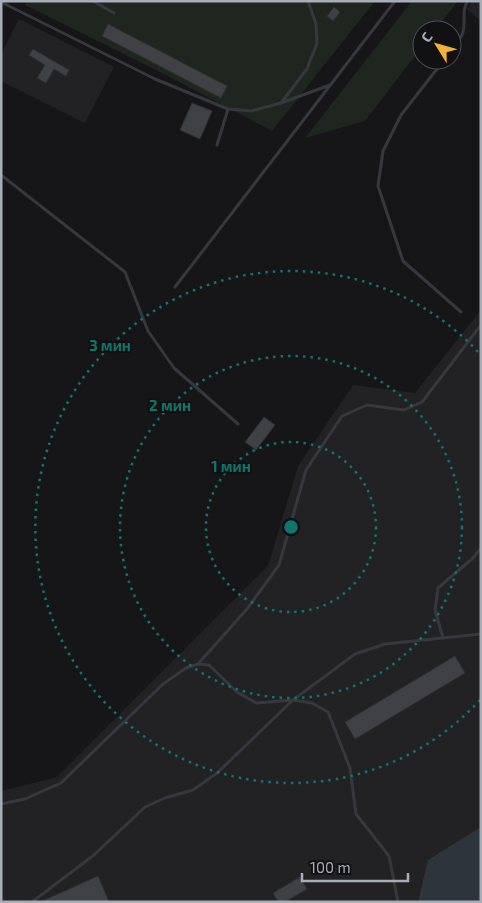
<svg xmlns="http://www.w3.org/2000/svg" width="482" height="903" font-family="'Exo 2',sans-serif">
  <rect width="100%" height="100%" fill="#161618"/>
  <path fill="#222225" d="M473,1H481V21L467,9Z
    M19,19L114,67L85,123L1,81V54Z
    M481,310V902H1V791L57,777L268,566L298,466L353,385L415,393Z"/>
  <path fill="#1e261f" d="M27,1H375L272,131L156,70L25,5Z
    M412,1H458L435,30H422V47L365,121L305,138Z"/>
  <path fill="#2c353c" d="M481,827V902H419V898L428,860Z"/>
  <path fill="#404145" stroke="#303034" d="M334,7L340,12L333,21L327,16Z
    M108,24L227,86L221,98L102,36Z
    M33,49L69,70L66,76L54,69L46,83L37,78L45,65L29,55Z
    M192,103L212,111L200,139L180,130Z
    M264,417L275,425L256,450L245,442Z
    M455,656L465,673L355,739L345,722Z
    M98,876L109,902H40Z
    M300,877L307,889L285,902H278L273,893Z"/>
  <g fill="none" stroke-linecap="round" stroke-linejoin="round">
    <path stroke="#37383d" stroke-width="3" d="M93,1L114,13
      M1,2L155,79L228,109L251,111L281,103L330,85
      M452,49C456,44 461,39 463,32C466,22 461,10 468,1
      M444,60L401,115L383,151L378,186L403,261L461,312
      M281,103L307,69L317,43L316,24L308,1
      M217,145L228,109
      M1,175L125,272L148,331L174,368L238,424
      M175,287L395,1
      M443,638L435,610L438,588L472,559L481,548
      M198,664L247,609L279,565L306,470L342,416L367,405L404,410L422,402L481,325
      M1,804L25,799L61,783L163,684L186,668L198,664L209,665L237,692L256,703L293,700L312,703L328,712L350,768L356,814L389,856L398,902
      M32,902L94,855L145,807L165,798L193,790L217,773L293,700L355,654L385,644L481,634"/>
  </g>
  <g fill="none" stroke="#0f766e" stroke-width="2.5" stroke-dasharray="2.5 5">
    <circle cx="291" cy="527" r="85"/>
    <circle cx="291" cy="527" r="171"/>
    <path d="M480 700A256 256 0 1 1 480 354"/>
  </g>
  <circle cx="291" cy="527" r="8" fill="#0f766e" stroke="#111113" stroke-width="2.5"/>
  <g font-size="15" text-anchor="middle" font-weight="bold" fill="#0f766e" stroke="#111113" stroke-width="4" stroke-linejoin="round" paint-order="stroke">
    <text x="110" y="351">3 мин</text>
    <text x="170" y="411">2 мин</text>
    <text x="231" y="472">1 мин</text>
  </g>
  <rect width="482" height="903" fill="none" stroke="#a8adb8" stroke-width="5"/>
  <g transform="translate(437 45) rotate(307)"><circle r="24" fill="#111113" stroke="#4d4f55"/>
  <path d="M0-4L9 19L0 12L-9 19Z" fill="#f2b134"/>
  <text y="-8" font-size="14" font-weight="bold" text-anchor="middle" fill="#a8adb8">С</text>
  </g>
  <path d="M302 873v8h106v-8" fill="none" stroke="#a8adb8" stroke-width="2.5"/>
  <text x="310" y="873" font-size="15" fill="#a8adb8" stroke="#111113" stroke-width="4" paint-order="stroke">100 m</text>
</svg>
